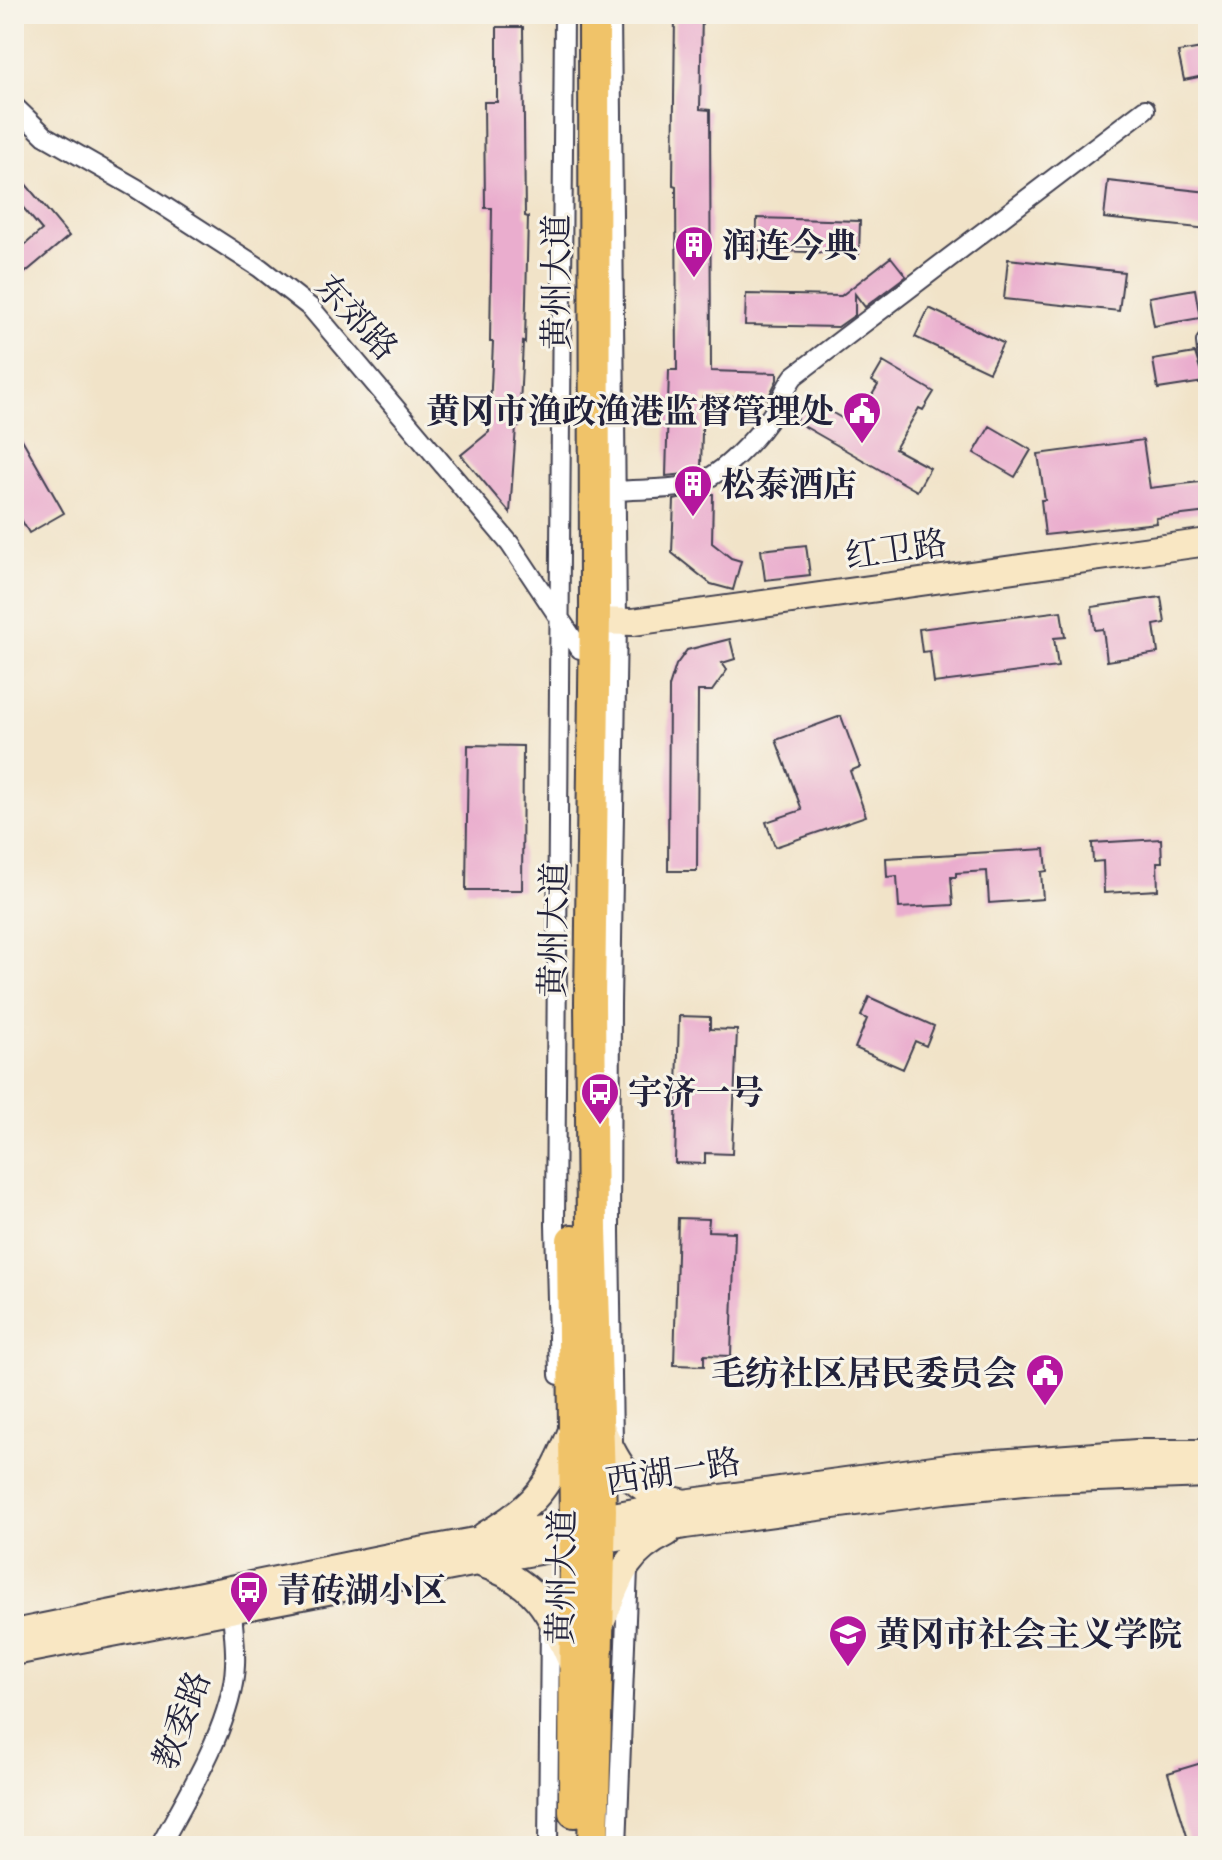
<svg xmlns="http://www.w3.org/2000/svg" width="1222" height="1860" font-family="'IM FELL DW Pica','Noto Serif SC',serif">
  <rect width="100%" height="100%" fill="#f7f3e8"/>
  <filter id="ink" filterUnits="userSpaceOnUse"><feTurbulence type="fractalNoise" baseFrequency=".0125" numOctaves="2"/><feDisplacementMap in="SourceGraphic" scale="16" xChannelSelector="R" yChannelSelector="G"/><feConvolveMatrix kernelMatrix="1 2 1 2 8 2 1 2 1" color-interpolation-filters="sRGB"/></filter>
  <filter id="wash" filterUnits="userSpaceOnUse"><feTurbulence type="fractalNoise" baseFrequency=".006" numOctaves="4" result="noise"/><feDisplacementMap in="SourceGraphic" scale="32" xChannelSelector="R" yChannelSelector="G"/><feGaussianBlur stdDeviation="1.8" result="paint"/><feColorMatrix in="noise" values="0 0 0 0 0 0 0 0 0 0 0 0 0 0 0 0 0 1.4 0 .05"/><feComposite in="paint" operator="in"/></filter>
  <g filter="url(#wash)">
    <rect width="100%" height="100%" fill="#f1e3c8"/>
    <g id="blocks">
      <path fill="#eaadce" d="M675,14H702L700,109L710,110L711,371L777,373V380L768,398L703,396L701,468L686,474L666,476L669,370H677L676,186L673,185Z
        M497,27H523L525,216L528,217L525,343L523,342L519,427H516L510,513L461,455L489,432L493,342H490L492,208H485L484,102H497Z
        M1208,47V75L1184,80L1178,52Z
        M14,170L69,236L14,282V254L42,230L14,197Z
        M1108,181L1208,192V229L1104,218Z
        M757,218L860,221L859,254L756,250Z
        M891,257L906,276L865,307L855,294V315L838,327L745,325L746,294L841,296Z
        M1008,259L1124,272L1119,311L1004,299Z
        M1195,289L1200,318L1154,326L1149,297Z
        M929,308L1003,343L989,372L915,337Z
        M1195,353L1204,382L1158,389L1153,360Z
        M883,362L934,392L923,410L919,408L895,449L930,468L917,491L795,421L808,399L854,425L878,385L872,381Z
        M14,425L64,513L29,533L14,507Z
        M990,426L1031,450L1015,477L974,453Z
        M1143,440L1150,488L1208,481V512L1156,518L1157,523L1045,535L1041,500H1045L1038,454Z
        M705,493L713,494L712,543L731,558L741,561L733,590L711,584L672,553L674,500Z
        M806,545L810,575L765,580L761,550Z
        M1161,597L1165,623L1154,625L1158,653L1107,661L1103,629L1095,630L1092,607Z
        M1061,611L1065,637L1054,638L1058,667L934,683L930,651L922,652L919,629Z
        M730,639L735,659L722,663L727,670L712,691H698L697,871H668L669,687L676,665L687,650Z
        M841,716L860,767L850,771L866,816L775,847L766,822L802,810L776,740Z
        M468,745L523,746L522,890H466Z
        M1161,839L1162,862H1157L1158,890L1104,893L1103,861L1093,862L1092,843Z
        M1045,849L1047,871L1041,872L1043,899L989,903L987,871L956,873V877H951L953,905L899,908L897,876L887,877L886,858Z
        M869,997L934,1026L926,1046L915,1041L903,1069L855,1048L867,1019L861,1016Z
        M679,1016L710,1017V1029L737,1030L732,1154L705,1153V1164L675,1163Z
        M678,1218L709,1219L708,1231L735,1232L731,1356L704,1355V1366L674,1365Z
        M1208,1761V1846H1190L1168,1773Z"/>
    </g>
  </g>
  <g filter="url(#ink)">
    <use href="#blocks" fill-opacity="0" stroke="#413f50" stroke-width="2"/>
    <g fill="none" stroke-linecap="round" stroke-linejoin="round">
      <defs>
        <path id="street" d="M611,14L617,621L611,1004L610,1232L613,1444
          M14,106L45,136L136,188L260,268L311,308L510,544L580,649
          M1208,340L1206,342L1208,360
          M616,491C636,489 678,490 696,484C722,475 758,437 773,413C781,401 785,388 794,376L1145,109
          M559,1375L555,1225L564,14
          M160,1846C187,1796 233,1723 235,1665C236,1647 233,1628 232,1610
          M548,1846L550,1620
          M617,1846L628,1569"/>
        <path id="secondary" d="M595,621L633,622L1208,542
          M601,1426C618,1469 634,1492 681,1502
          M485,1535C536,1506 551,1484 572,1430
          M477,1562C538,1582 549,1610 573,1666
          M601,1624C618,1581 623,1554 667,1533
          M14,1633L409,1553L684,1503L955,1466L1137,1453H1208
          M14,1652L477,1562L685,1525L944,1490L1043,1480L1208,1474"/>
        <path id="primary" d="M572,1240L575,1524L574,1812
          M593,1846L601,1510L592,1230L590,1002L595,611L594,14"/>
      </defs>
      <use href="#street" stroke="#413f50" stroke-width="22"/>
      <use href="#secondary" stroke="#413f50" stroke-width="30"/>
      <use href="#primary" stroke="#413f50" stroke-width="34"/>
      <use href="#street" stroke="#fff" stroke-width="18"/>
      <use href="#secondary" stroke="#f9e7c3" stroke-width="26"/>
      <use href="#primary" stroke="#f0c369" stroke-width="30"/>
    </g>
  </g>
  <defs>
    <symbol id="building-pin" viewBox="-11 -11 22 30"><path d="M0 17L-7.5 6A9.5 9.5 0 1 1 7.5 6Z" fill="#b5179e" stroke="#f7f3e8"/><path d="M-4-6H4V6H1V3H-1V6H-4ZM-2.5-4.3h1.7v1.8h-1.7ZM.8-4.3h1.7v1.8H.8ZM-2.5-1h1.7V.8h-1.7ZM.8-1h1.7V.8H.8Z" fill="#fff"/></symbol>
    <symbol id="civic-pin" viewBox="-11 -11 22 30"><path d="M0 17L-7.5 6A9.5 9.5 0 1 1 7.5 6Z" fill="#b5179e" stroke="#f7f3e8"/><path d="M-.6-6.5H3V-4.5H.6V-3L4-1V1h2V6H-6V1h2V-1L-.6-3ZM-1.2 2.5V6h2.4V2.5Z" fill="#fff"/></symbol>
    <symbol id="bus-pin" viewBox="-11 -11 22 30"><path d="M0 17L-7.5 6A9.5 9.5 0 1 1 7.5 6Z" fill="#b5179e" stroke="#f7f3e8"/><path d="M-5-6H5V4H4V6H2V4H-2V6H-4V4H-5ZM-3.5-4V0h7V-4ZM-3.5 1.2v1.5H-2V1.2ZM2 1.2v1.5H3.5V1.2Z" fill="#fff"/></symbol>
    <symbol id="university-pin" viewBox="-11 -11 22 30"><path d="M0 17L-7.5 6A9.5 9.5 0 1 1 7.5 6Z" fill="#b5179e" stroke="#f7f3e8"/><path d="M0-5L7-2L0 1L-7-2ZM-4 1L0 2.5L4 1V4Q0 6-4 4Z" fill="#fff"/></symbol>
  </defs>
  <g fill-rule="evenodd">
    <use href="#building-pin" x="672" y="223" width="44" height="60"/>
    <use href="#civic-pin" x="840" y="389" width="44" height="60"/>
    <use href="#building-pin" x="671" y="462" width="44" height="60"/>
    <use href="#bus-pin" x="578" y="1070" width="44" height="60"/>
    <use href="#civic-pin" x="1023" y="1351" width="44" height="60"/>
    <use href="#bus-pin" x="227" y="1568" width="44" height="60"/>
    <use href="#university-pin" x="826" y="1612" width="44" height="60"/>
  </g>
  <g text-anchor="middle" stroke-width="6" stroke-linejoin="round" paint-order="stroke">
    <g font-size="34" font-weight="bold" fill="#22223b" stroke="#f7f3e8" text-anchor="start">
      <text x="722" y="257">润连今典</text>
      <text x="834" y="423" text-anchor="end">黄冈市渔政渔港监督管理处</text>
      <text x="721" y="496">松泰酒店</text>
      <text x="628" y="1104">宇济一号</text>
      <text x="1017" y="1385" text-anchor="end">毛纺社区居民委员会</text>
      <text x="277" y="1602">青砖湖小区</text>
      <text x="876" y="1646">黄冈市社会主义学院</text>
    </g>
    <g font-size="34" fill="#22223b" stroke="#f7f3e8">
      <text transform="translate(556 282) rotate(-90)" y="12">黄州大道</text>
      <text transform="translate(357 317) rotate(47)" y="12">东郊路</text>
      <text transform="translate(896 549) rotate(-8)" y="12">红卫路</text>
      <text transform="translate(553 930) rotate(-89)" y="12">黄州大道</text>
      <text transform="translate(673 1471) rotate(-9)" y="12">西湖一路</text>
      <text transform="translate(561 1577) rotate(-89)" y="12">黄州大道</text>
      <text transform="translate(181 1720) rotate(-69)" y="12">教委路</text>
    </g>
  </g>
  <rect width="1222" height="1860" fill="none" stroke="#f7f3e8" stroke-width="48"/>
</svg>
